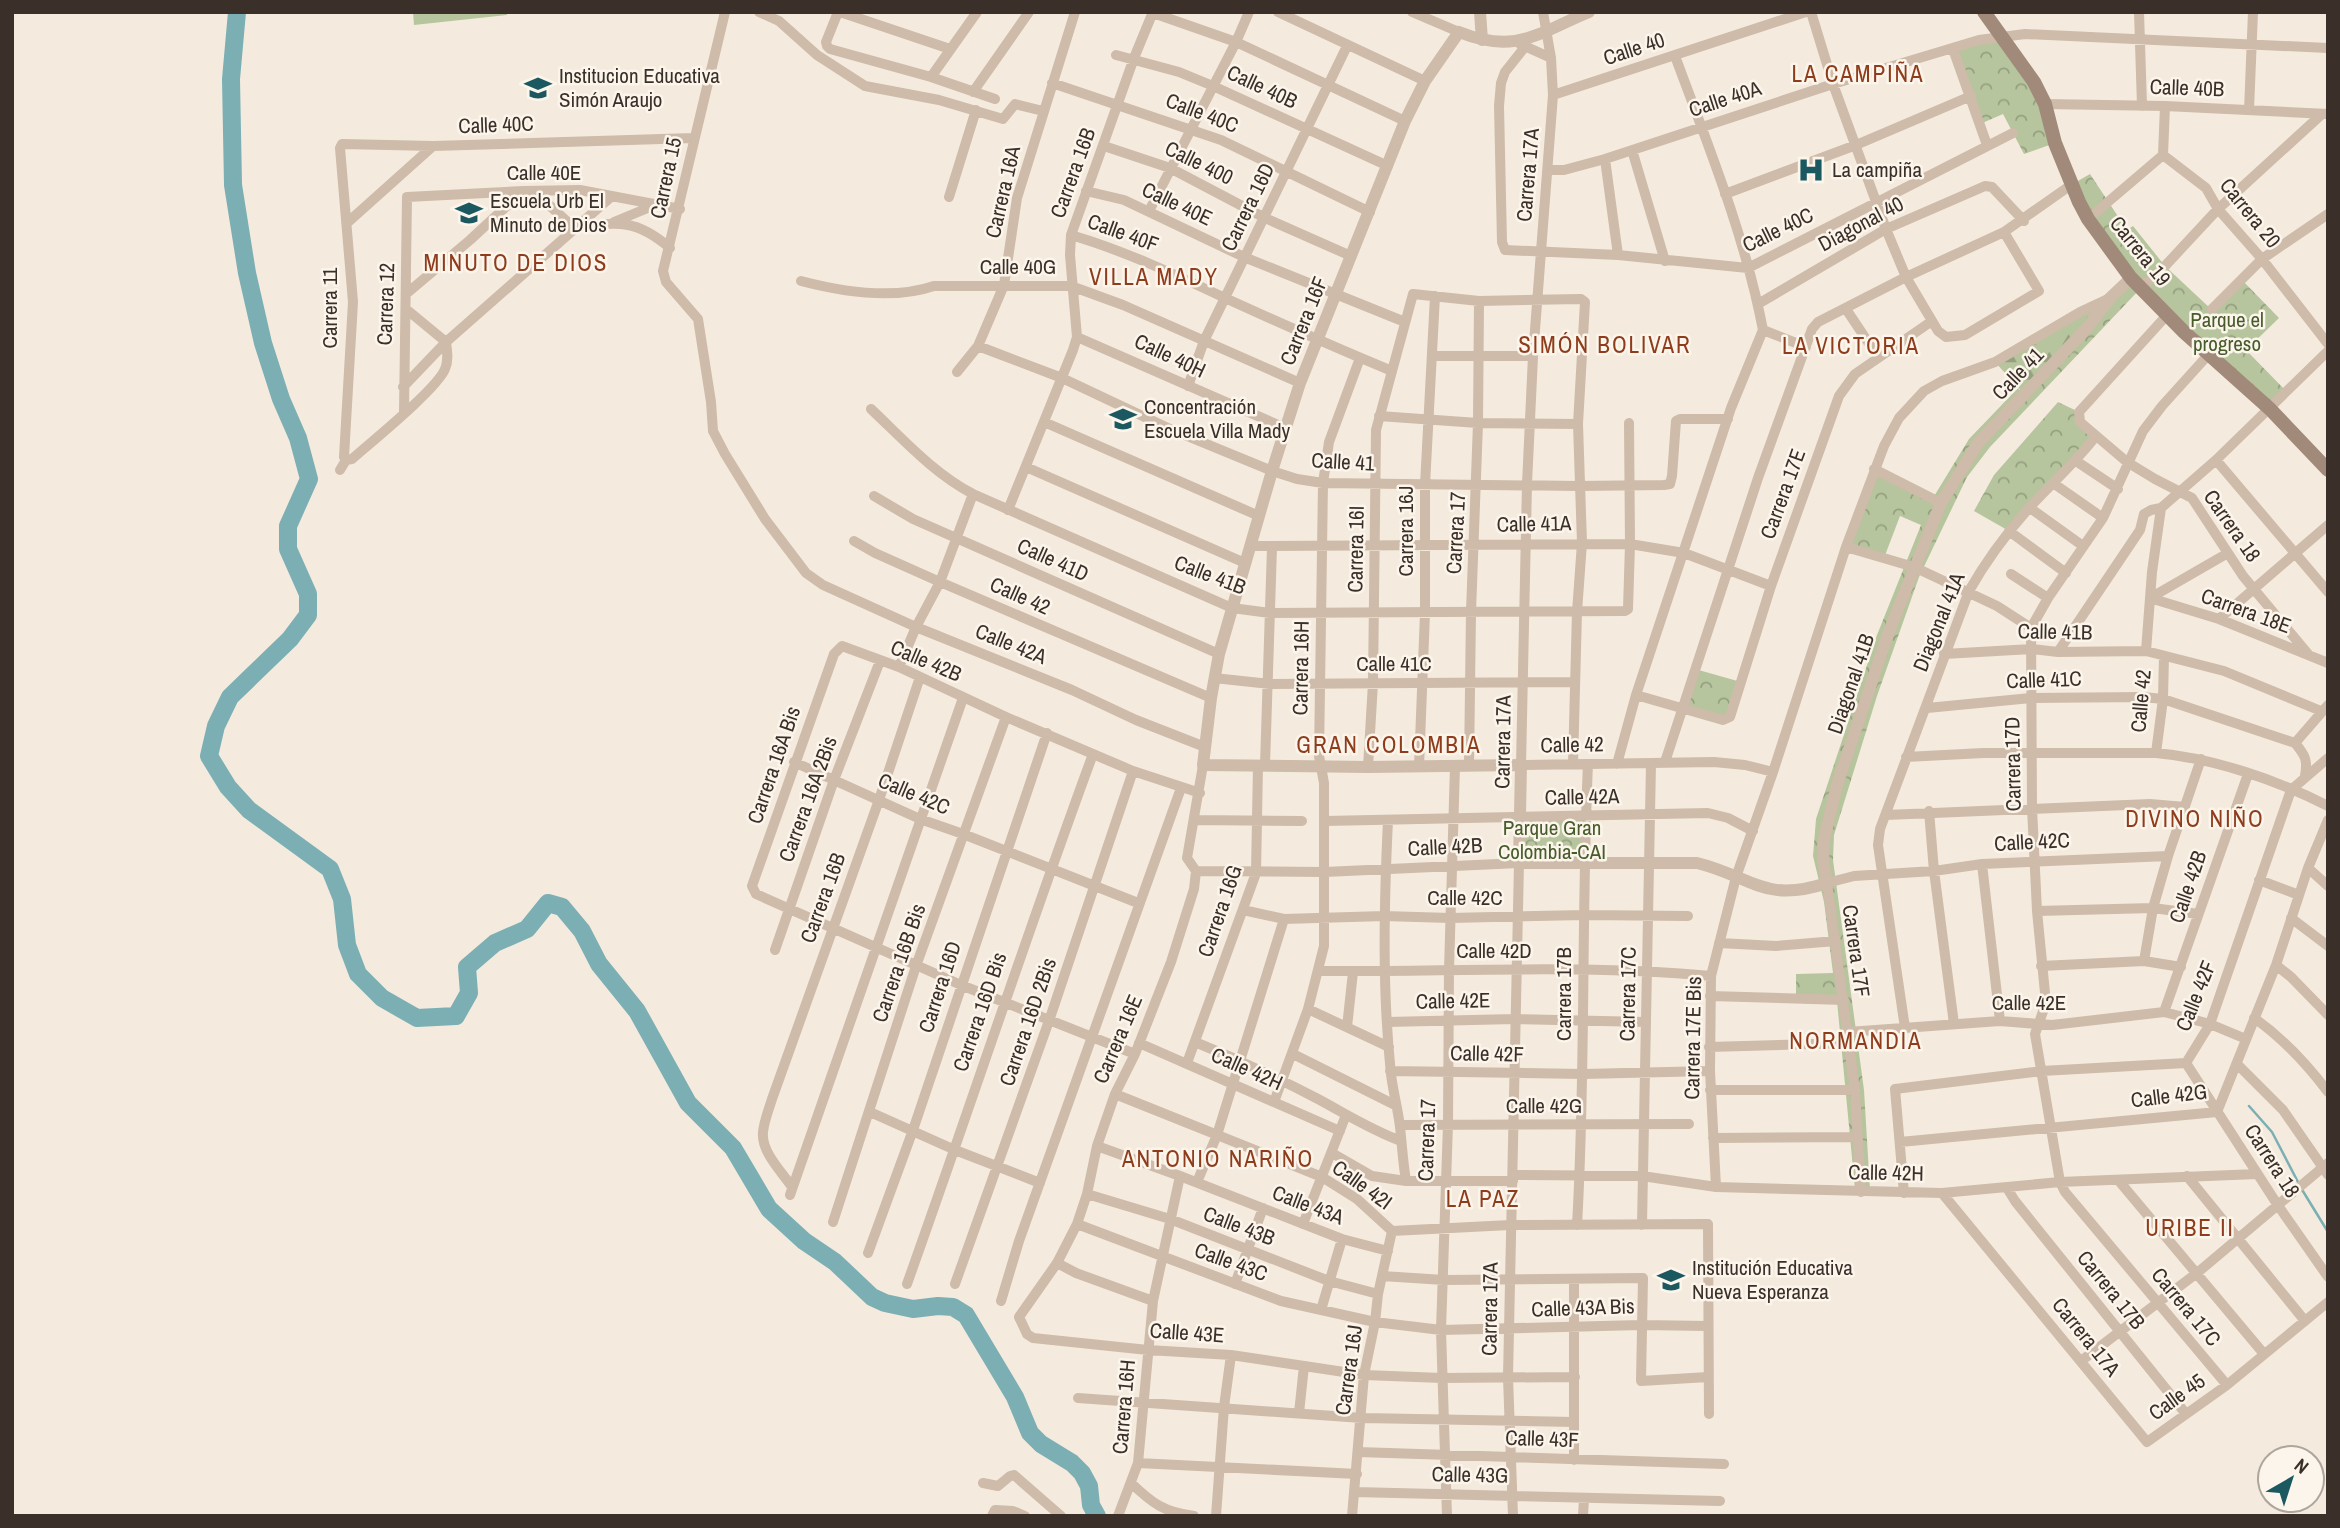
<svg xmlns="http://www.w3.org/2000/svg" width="2340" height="1528" font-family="'Archivo Narrow',sans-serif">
  <defs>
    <pattern id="forest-firs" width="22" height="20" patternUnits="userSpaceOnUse" patternTransform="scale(1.75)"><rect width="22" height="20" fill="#b6c59d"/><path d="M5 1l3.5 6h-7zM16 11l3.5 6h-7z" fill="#95a080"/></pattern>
    <pattern id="park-crowns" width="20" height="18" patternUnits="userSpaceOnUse" patternTransform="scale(1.75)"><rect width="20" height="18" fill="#b6c59d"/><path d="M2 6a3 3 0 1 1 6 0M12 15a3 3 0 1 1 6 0" fill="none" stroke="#95a080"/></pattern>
  </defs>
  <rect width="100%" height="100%" fill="#f4ebde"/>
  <path fill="url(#forest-firs)" d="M2110,298L2025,395L1995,362Z"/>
  <path fill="url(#park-crowns)" d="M2001,36L2015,53L2055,143L2024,154L2003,114L1980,124L1953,49Z
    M2090,174L2127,230L2133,226L2165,266L2211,309L2241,279L2279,318L2246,350L2287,392L2270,409L2140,289L1990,447L1967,477L1919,577L1877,696L1834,835L1833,860L1864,1090L1870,1190L1855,1189L1837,1001L1796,1000V974L1833,973L1824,902L1813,856L1816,819L1877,635L1921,525L1900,516L1884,558L1846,546L1874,469L1933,498L1969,439L2018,388L2024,394L2131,278L2071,185Z
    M2058,402L2079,412L2096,436L2009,531L1974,511L1994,475Z
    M1695,669L1741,682L1730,717L1682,709Z
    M1586,816L1584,863H1519L1520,817Z"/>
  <path fill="#b6c59d" d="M413,12H507V15L414,25Z"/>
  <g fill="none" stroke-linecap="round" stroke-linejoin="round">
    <path stroke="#7bafb4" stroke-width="2.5" d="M2249,1106L2272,1132L2298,1182
      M2301,1188L2328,1232"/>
    <path stroke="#7bafb4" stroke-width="18" d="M237,12L231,79L233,185L247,273L263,343L281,399L298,438L309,479L288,526V549L308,594V615L290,639L230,697L216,726L209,756L228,787L249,810L330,869L342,899L347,945L358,974L382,998L417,1018L456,1016L469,993L467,967L495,943L527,929L548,903L562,907L582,931L599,964L637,1011L688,1103L733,1148L769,1209L804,1241L835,1262L872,1297L885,1303L913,1309L938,1306L953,1307L966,1315L1015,1397L1030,1433L1041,1444L1072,1463L1082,1473L1089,1486L1091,1505L1097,1516"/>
    <path stroke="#cebba9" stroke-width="10" d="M725,12L663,271L666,282L698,319L711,402L713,431L725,454L765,519L806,573L823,585L916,627L1072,690L1136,720L1205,747
      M759,12L779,21L817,55L865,86L939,100L1003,119L1015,104L1043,111
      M838,12L826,42L827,46L830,49L931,77
      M840,12L950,49
      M977,12L931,77L995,99
      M1278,12L1425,81
      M1412,12L1459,32
      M1543,12L1551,58L1553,95L1533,356L1527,484L1521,765L1714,762L1745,765L1773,772
      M1811,12L1833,84L1886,229L1906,277L1938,331L1946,337L1965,335L2039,291L2004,232
      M2139,12L2142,106
      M1153,13L1236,42L1405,121
      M1520,44L1551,58
      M1524,48L1505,72L1501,83L1499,106L1502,242L1505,250L1618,255L1748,268L2013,133
      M1953,49L1987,145
      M1116,55L1179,72L1213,86L1388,166
      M1675,56C1708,145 1745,236 1763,330
      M1052,83L1221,140L1370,212
      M973,92L1029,12
      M1553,95L1806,12
      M2045,104L2165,106L2328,114
      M2165,106L2163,155L2206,188L2218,209L2262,259L2328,344
      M2249,110L2253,12
      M1104,146L1170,168L1265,218L1351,256
      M1632,150L1665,261
      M1605,159L1618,255
      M1549,170H1564L1605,159L1833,84L1979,40L2025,34L2328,48
      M534,191L574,228C617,222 635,218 670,248
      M1086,191L1124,200L1244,257L1405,322
      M1725,194L1856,145L1971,96
      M949,197L976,110
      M1149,211L1236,42L1249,12
      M2088,219L2163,155
      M614,222L655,205
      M347,223L433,146
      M1071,235C1125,251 1174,274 1225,298C1280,323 1336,348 1392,371
      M801,281C843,292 893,300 934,286H1071L1123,305L1300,383
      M2140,289L2165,266L2218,209L2322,114
      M406,294L470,240L523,191
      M1758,304L1886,229L1985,186L1992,187L2024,221
      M1846,309L1878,357
      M2212,309L2262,259L2328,214
      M2167,315L2079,412L2080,422L2127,462L2155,479L2192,498L2243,576L2308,654
      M1763,330L1806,347
      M1077,337L1285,428
      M978,346L1062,378L1170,429L1272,471L1297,479L1323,483L1578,486L1664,485L1670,484L1672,476L1676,421L1680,419H1728
      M1432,356H1533
      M957,372L978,346L1004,285L1017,198L1075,12
      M1188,386L1204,341L1347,46
      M403,387L446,342L612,196
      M871,409C903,439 933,473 973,494L1232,608L1270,613L1625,611L1628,609L1630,544L1629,423
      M404,412L407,197L523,191L580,190L680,209
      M1379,416L1478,423L1578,424
      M1044,422L1259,516
      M346,460L352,459C371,442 437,389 445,369C449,360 447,351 446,342L406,309
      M2216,460L2328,592
      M2076,461L2118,489
      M1026,467L1245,563
      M1874,469L1941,503
      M340,470L346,460L344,457L353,302L340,148L342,144L433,146L694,138
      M2053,483L2103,518
      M874,496L913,519L1219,654
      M2030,508L2083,546
      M1008,510L1073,350L1077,337L1070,255L1071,235L1134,58L1153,12
      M2009,531L2066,573
      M854,541L875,553L940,582L1211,698
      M1250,546L1630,544L1684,553L1771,586
      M1846,547L1914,567L1997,606L2031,628
      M2011,574L2048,598
      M2150,598L2219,619L2328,663
      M2150,598L2228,553
      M2219,619L2328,525
      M2031,628L2032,808L2037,911L2046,1003L2035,1034L2060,1182L2065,1192L2227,1385
      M2031,628L2048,598L2103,518L2143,431L2162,406L2209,354
      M2146,651L2152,572L2161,508L2216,460L2328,351
      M2058,652L2140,530L2144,514L2151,510L2161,508
      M1944,654L2032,649L2058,652L2146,651L2224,671L2321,711
      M899,667L916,627L940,582L973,494
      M1214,678L1270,684L1575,682
      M1636,695L1723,720L1730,717L1771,586L1839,396L1855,374L1932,321
      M1927,708L2031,698L2143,697L2163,699L2295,743
      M2156,753L2163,699L2164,656
      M1906,757L1983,753H2156C2213,758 2277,780 2328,806
      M794,762L920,819L963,834L1138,903
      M1665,762L1758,478L1812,329L1818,322L1906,277L2004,232L2071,185
      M1617,764L1636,695L1731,408L1763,330
      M1203,765L1187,858L1196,871L1194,889L1171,962L1135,1054L1115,1094L1097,1146L1087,1194L1077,1224L1057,1263L1019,1317L1027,1334L1033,1338L1148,1350L1231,1355L1364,1375L1442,1378L1575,1377
      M1265,765L1272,547
      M1469,766L1471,612L1478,423L1479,301
      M1368,767L1373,683L1376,430L1413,294L1479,301L1581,299L1585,302L1578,424L1582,543L1577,612L1573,764
      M1419,767L1425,613V485L1435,296
      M2305,776C2308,760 2305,755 2295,743L2328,705
      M1929,811L1934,871L1954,1024
      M1886,815L2150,804L2185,807
      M1194,820L1302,821
      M1388,820C1384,905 1382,990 1391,1074C1393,1092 1398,1109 1400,1127C1402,1145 1403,1163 1406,1181
      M1325,821L1708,813L1728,818L1753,831
      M1982,864L2000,1021
      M2308,868L2328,886
      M1196,871L1325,872L1519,863L1508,1377L1513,1516
      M2259,880L2299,895
      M1243,910L1284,919L1384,916L1450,918L1584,915L1688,916
      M2037,911L2153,908L2198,914
      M2291,918L2328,946
      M1719,943L1776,946L1836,941
      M775,950L834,780L880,661
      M2144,961L2153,908L2168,856L2201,759
      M2276,965L2291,977L2328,1015
      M2041,966L2144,961L2181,967
      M1319,971C1450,972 1581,964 1711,976
      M1710,996L1844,1000
      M1308,1009L1389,1047
      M2164,1012L2248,774
      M2254,1018C2284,1039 2306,1063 2328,1092
      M1387,1022L1515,1019L1646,1022
      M1347,1027L1353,972
      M1905,1028L1878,845L1880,829L1969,591C1986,561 2006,534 2029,508C2051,484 2076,462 2096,436
      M1848,1032L2000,1021L2052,1025L2164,1012L2210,1024L2246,1039
      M1195,1042C1237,1059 1278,1078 1318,1099C1346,1114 1371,1130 1401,1141
      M1139,1043L1340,1131
      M1709,1047L1849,1043
      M1135,1054L961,985L756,894L752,886L834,654L842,646L899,667L1006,717L1133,771L1200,793
      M1293,1054L1395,1105
      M1187,1063L1256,873L1258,765
      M2186,1063L2210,1024L2291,790L2328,758
      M2186,1063L2277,1204L2328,1277
      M2238,1065L2283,1110L2328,1175
      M1390,1071L1583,1074L1710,1071
      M1710,1090H1855
      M1115,1094L1322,1177L1357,1199L1392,1231L1510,1225L1708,1224L1709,1414
      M1274,1102L1308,1009L1324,946V783L1319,756L1323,483L1329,442L1360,358
      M870,1112L955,1150L1040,1183
      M1400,1125L1689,1124
      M1713,1138L1858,1137
      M1900,1142L2217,1112L2276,965L2308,868L2328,820
      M1097,1146L1180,1176L1342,1239L1388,1251
      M1332,1153L1372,1176L1406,1181H1513
      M1514,1175L1642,1176L1716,1187L1942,1193L2060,1182L2257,1174
      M2187,1176L2305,1321
      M2119,1181L2264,1354
      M1197,1182L1217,1135L1284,919
      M792,1187C782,1172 761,1152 763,1132C764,1121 769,1109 772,1099L879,800L920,677
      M1716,1187L1710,1071L1711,976L1736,877L1773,772L1846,547L1884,446L1899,418L1924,391L1942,381L1995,362L2080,312L2110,298
      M2007,1188L2015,1201L2186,1414
      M1861,1192L1855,1090L1827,883L1854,876L1934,871L1982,864L2168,856
      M1904,1193L1895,1089L2042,1071L2186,1063
      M1942,1193L2147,1442L2227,1385L2328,1302
      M1087,1194L1170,1219L1329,1281L1378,1294
      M790,1195L963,698
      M833,1222L916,966L1006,717
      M1077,1224L1281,1301L1375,1322L1441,1330L1641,1325L1708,1326
      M1303,1224L1346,1115
      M1577,1225C1586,1071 1581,918 1588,764
      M1642,1225L1651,763
      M868,1253L913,1130L1047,733
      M1057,1263L1076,1273L1153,1301
      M1382,1276L1444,1280L1643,1278L1641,1381L1708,1377
      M1574,1279V1460
      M907,1284C970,1108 1028,930 1093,754
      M955,1284L1050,1018L1133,771
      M1235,1284L1263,1208
      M1001,1301L1019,1241L1181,788
      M1321,1310L1342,1239
      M2081,1361L2197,1273L2328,1163
      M1078,1398L1362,1418L1574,1422
      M1299,1413L1304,1366
      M1358,1452L1724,1464
      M1138,1463L1357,1474
      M983,1483L998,1486L1010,1476L1014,1475L1061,1516
      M1131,1483C1153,1504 1164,1512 1194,1516
      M1355,1492L1720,1501
      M992,1516L995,1510L1013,1511L1025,1516
      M1118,1516L1138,1463L1153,1301L1180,1176
      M1216,1516L1224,1407L1231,1355
      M1352,1516L1364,1375L1375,1322L1378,1294L1392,1231
      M1447,1516L1441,1330L1448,1124L1449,970L1455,766
      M1583,1516L1584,1499"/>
    <path stroke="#cebba9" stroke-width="12" d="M1480,12L1482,40
      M1589,12C1538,33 1516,55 1459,32L1425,81L1405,121L1300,383L1272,471L1219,654L1211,698L1203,765L1368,767L1521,765L1519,863H1697C1751,876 1764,904 1827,883L1823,859L1824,840L1837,785L1888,634L1941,503L1978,443L2087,328L2110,298L2131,278"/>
    <path stroke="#a28a7a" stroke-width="14" d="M1984,12L2034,82L2045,104L2055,143L2079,202L2088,219L2131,278L2184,332L2270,409L2328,470"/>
  </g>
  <defs>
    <symbol id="university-bare" viewBox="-9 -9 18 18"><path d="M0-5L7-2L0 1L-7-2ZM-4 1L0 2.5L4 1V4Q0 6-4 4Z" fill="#1b585f" stroke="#fbf5eb" stroke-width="2.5" paint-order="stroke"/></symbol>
    <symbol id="hospital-bare" viewBox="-9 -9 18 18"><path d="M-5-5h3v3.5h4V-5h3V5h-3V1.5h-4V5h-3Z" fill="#1b585f" stroke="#fbf5eb" stroke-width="2.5" paint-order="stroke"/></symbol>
    <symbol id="school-bare" viewBox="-9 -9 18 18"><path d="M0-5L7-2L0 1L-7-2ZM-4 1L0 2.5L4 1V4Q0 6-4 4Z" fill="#1b585f" stroke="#fbf5eb" stroke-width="2.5" paint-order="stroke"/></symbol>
  </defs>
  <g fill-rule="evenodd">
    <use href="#university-bare" x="519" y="69" width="38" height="38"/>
    <use href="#hospital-bare" x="1792" y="151" width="38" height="38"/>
    <use href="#school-bare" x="450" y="194" width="38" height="38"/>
    <use href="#school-bare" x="1104" y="400" width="38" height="38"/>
    <use href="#university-bare" x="1652" y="1261" width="38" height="38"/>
  </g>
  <g text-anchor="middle" stroke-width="5" stroke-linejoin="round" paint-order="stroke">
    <g font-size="21" fill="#3a2f29" stroke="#fbf5eb">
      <text transform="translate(1634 49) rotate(-18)" y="7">Calle 40</text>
      <text transform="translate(1262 87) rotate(25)" y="7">Calle 40B</text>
      <text transform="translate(2187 88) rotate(2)" y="7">Calle 40B</text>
      <text transform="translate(1725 99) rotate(-18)" y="7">Calle 40A</text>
      <text transform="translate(1202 113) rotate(21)" y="7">Calle 40C</text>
      <text transform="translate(496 125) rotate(-2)" y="7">Calle 40C</text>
      <text transform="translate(1199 163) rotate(26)" y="7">Calle 400</text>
      <text x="544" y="180">Calle 40E</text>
      <text transform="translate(1073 173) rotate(-70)" y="7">Carrera 16B</text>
      <text transform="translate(1528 175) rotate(-85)" y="7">Carrera 17A</text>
      <text transform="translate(666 178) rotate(-78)" y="7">Carrera 15</text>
      <text transform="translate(1003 192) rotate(-77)" y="7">Carrera 16A</text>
      <text transform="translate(1177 204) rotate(25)" y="7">Calle 40E</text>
      <text transform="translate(1248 207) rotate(-64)" y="7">Carrera 16D</text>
      <text transform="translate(2250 213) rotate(51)" y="7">Carrera 20</text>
      <text transform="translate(1861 224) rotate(-28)" y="7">Diagonal 40</text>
      <text transform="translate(1778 230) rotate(-26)" y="7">Calle 40C</text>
      <text transform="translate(1123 233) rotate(20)" y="7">Calle 40F</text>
      <text transform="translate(2140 251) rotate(51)" y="7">Carrera 19</text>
      <text x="1018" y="274">Calle 40G</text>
      <text transform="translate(386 304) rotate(-88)" y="7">Carrera 12</text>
      <text transform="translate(330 308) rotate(-90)" y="7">Carrera 11</text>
      <text transform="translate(1304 321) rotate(-68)" y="7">Carrera 16F</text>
      <text transform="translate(1170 356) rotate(25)" y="7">Calle 40H</text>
      <text transform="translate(2018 374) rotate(-46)" y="7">Calle 41</text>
      <text transform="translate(1343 462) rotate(3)" y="7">Calle 41</text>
      <text transform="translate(1783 494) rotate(-70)" y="7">Carrera 17E</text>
      <text transform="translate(1534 524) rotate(-1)" y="7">Calle 41A</text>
      <text transform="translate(2232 526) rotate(55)" y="7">Carrera 18</text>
      <text transform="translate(1406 531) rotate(-90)" y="7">Carrera 16J</text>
      <text transform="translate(1456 533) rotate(-87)" y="7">Carrera 17</text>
      <text transform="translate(1356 549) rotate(-89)" y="7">Carrera 16I</text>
      <text transform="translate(1053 560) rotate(24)" y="7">Calle 41D</text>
      <text transform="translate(1210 575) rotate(21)" y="7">Calle 41B</text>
      <text transform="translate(1020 596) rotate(24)" y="7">Calle 42</text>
      <text transform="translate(2246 611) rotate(20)" y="7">Carrera 18E</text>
      <text transform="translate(1939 622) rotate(-68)" y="7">Diagonal 41A</text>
      <text transform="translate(2055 632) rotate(1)" y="7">Calle 41B</text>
      <text transform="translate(1011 644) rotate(22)" y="7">Calle 42A</text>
      <text transform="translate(926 661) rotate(23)" y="7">Calle 42B</text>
      <text x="1394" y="671">Calle 41C</text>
      <text transform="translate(1301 668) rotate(-89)" y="7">Carrera 16H</text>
      <text transform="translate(2044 680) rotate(-2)" y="7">Calle 41C</text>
      <text transform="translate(1851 684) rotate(-71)" y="7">Diagonal 41B</text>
      <text transform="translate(2141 701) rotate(-85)" y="7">Calle 42</text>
      <text transform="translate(1503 742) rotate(-89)" y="7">Carrera 17A</text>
      <text transform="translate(1572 745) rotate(-1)" y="7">Calle 42</text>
      <text transform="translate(2013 764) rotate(-91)" y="7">Carrera 17D</text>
      <text transform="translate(774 765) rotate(-71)" y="7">Carrera 16A Bis</text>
      <text transform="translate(914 794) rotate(23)" y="7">Calle 42C</text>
      <text transform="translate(1582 797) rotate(-1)" y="7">Calle 42A</text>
      <text transform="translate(808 799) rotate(-70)" y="7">Carrera 16A 2Bis</text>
      <text transform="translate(2032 842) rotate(-3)" y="7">Calle 42C</text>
      <text transform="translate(1445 847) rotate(-3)" y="7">Calle 42B</text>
      <text transform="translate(2188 887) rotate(-71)" y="7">Calle 42B</text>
      <text transform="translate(823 898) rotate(-70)" y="7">Carrera 16B</text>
      <text x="1465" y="905">Calle 42C</text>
      <text transform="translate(1220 911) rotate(-71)" y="7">Carrera 16G</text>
      <text x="1494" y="958">Calle 42D</text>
      <text transform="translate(1856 951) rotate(82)" y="7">Carrera 17F</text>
      <text transform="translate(899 963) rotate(-71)" y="7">Carrera 16B Bis</text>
      <text transform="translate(940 987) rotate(-72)" y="7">Carrera 16D</text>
      <text transform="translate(1564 994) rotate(-90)" y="7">Carrera 17B</text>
      <text transform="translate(1628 994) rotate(-89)" y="7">Carrera 17C</text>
      <text transform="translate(2196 996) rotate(-68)" y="7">Calle 42F</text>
      <text transform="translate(1453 1001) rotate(-1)" y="7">Calle 42E</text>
      <text x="2029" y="1010">Calle 42E</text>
      <text transform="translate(980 1012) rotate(-71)" y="7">Carrera 16D Bis</text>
      <text transform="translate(1028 1022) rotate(-71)" y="7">Carrera 16D 2Bis</text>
      <text transform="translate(1693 1038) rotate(-89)" y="7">Carrera 17E Bis</text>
      <text transform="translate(1118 1039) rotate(-67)" y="7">Carrera 16E</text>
      <text transform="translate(1487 1054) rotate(1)" y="7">Calle 42F</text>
      <text transform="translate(1247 1069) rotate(24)" y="7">Calle 42H</text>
      <text transform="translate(2169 1096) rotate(-7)" y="7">Calle 42G</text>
      <text x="1544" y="1113">Calle 42G</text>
      <text transform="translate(1427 1140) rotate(-88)" y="7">Carrera 17</text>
      <text transform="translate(2272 1161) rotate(57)" y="7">Carrera 18</text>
      <text transform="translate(1886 1173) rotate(1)" y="7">Calle 42H</text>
      <text transform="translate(1362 1185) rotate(36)" y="7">Calle 42I</text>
      <text transform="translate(1308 1205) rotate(21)" y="7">Calle 43A</text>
      <text transform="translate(1239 1226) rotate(21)" y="7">Calle 43B</text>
      <text transform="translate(1231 1262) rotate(20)" y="7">Calle 43C</text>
      <text transform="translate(2111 1290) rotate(51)" y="7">Carrera 17B</text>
      <text transform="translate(2186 1307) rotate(50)" y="7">Carrera 17C</text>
      <text transform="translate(1583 1308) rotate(-2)" y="7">Calle 43A Bis</text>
      <text transform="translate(1490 1309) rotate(-89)" y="7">Carrera 17A</text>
      <text transform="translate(1187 1333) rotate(4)" y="7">Calle 43E</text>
      <text transform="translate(2086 1337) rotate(51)" y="7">Carrera 17A</text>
      <text transform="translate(1349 1370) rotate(-82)" y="7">Carrera 16J</text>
      <text transform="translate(2177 1397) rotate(-36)" y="7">Calle 45</text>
      <text transform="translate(1124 1407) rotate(-85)" y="7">Carrera 16H</text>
      <text transform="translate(1542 1439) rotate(2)" y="7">Calle 43F</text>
      <text transform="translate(1470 1475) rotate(1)" y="7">Calle 43G</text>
    </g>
    <g font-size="21" fill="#3a2f29" stroke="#fbf5eb" text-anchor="start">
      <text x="559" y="83">Institucion Educativa<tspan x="559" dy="24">Simón Araujo</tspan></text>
      <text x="1832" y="177">La campiña</text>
      <text x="490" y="208">Escuela Urb El<tspan x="490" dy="24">Minuto de Dios</tspan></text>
      <text x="1144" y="414">Concentración<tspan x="1144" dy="24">Escuela Villa Mady</tspan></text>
      <text x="1692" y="1275">Institución Educativa<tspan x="1692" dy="24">Nueva Esperanza</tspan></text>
    </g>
    <g font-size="21" fill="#475b2b" stroke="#fbf5eb">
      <text x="2227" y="327">Parque el<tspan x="2227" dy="24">progreso</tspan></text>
      <text x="1552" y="835">Parque Gran<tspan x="1552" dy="24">Colombia-CAI</tspan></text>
    </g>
    <g font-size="23" letter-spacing="2" fill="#8f3c1c" stroke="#fbf5eb">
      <text x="1858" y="82">LA CAMPIÑA</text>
      <text x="516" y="271">MINUTO DE DIOS</text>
      <text x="1154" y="285">VILLA MADY</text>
      <text x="1605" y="353">SIMÓN BOLIVAR</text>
      <text x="1851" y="354">LA VICTORIA</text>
      <text x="1389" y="753">GRAN COLOMBIA</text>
      <text x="2195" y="827">DIVINO NIÑO</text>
      <text x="1856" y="1049">NORMANDIA</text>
      <text x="1218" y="1167">ANTONIO NARIÑO</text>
      <text x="1483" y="1207">LA PAZ</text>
      <text x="2190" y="1236">URIBE II</text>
    </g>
  </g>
  <rect width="2340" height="1528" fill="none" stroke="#3a2f29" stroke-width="28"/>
  <g transform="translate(2291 1479) rotate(39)"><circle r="33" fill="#fbf5eb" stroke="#aea69d" stroke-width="2"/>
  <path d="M0-5L12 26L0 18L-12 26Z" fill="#1b585f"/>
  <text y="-10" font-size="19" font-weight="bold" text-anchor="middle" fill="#3a2f29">N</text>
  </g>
</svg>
